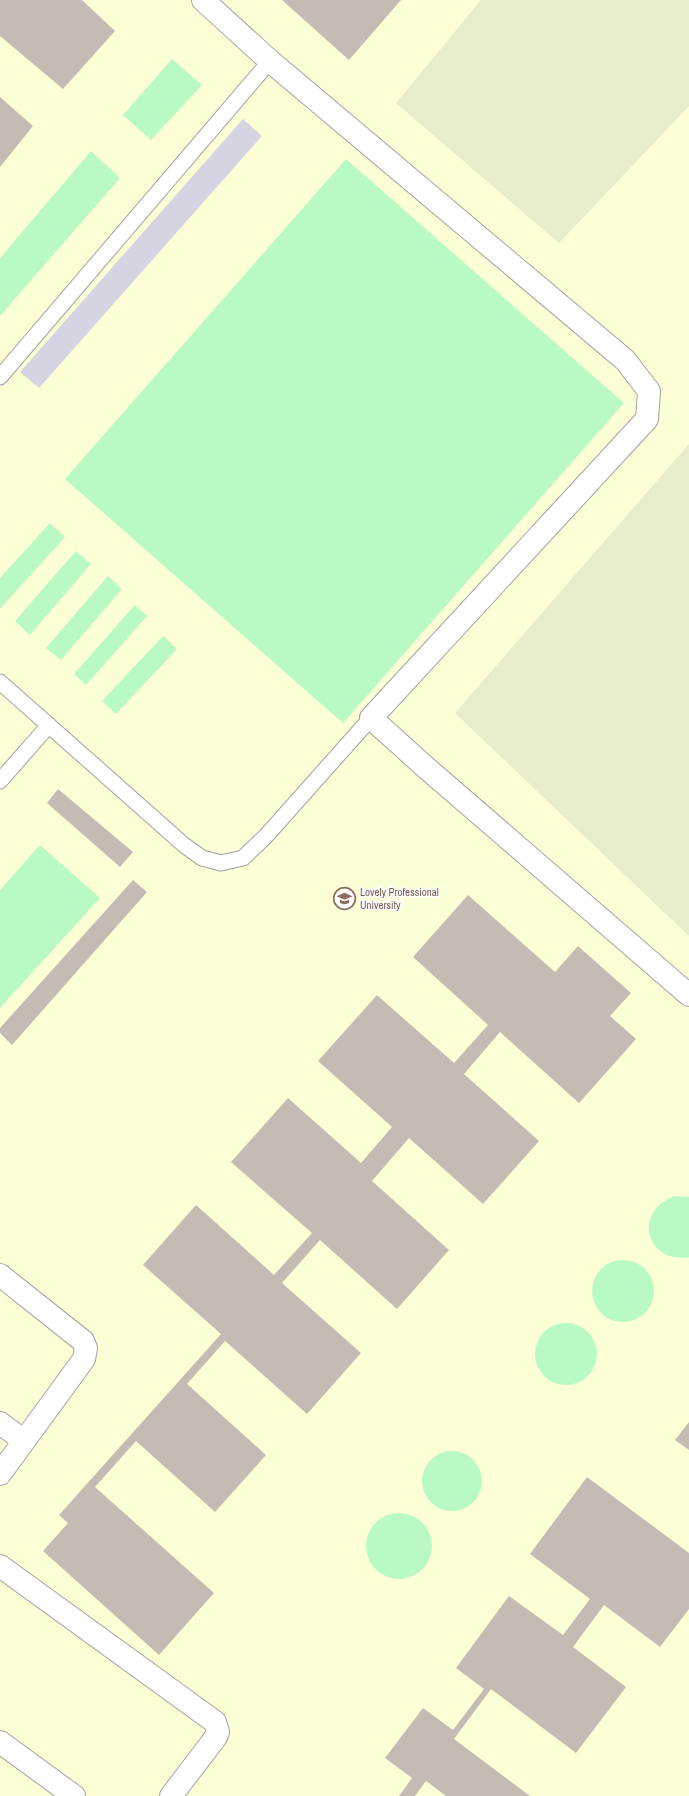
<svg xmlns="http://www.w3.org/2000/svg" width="689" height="1796" font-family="'Archivo Narrow',sans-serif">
  <rect width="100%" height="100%" fill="#ede9df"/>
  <path fill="#fcffd6" d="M0,0H689V1796H0Z"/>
  <path fill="#e7edc9" d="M481,0H689V106L559,243L396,103Z
    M689,444V936L455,713Z"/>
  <path fill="#b9fac4" d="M172,59L202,85L151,140L123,115Z
    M91,151L120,178L0,316V258Z
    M346,159L624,403L343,723L65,479Z
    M50,523L65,537L0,609V578Z
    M76,551L91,564L30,635L15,621Z
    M108,576L122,589L61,660L46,648Z
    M135,605L147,616L86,685L74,674Z
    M163,636L177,649L116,714L102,701Z
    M40,845L100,898L0,1008V890Z
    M674,1196L689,1197V1257C648,1265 631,1213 674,1196Z
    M592 1291a31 31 0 1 1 62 0a31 31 0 1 1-62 0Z
    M535 1354a31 31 0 1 1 62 0a31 31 0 1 1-62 0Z
    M422 1481a30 30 0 1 1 60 0a30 30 0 1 1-60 0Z
    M366 1546a33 33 0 1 1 66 0a33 33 0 1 1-66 0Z"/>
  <path fill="#d5d4e2" d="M243,119L262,136L39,388L20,372Z"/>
  <path fill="#c4bcb3" d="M0,0H82L115,31L63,89L0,36Z
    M282,0H401L349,60Z
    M0,97L33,126L0,167Z
    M58,789L133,852L120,867L47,803Z
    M133,880L147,892L12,1045L0,1033V1028Z
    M468,895L555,972L578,946L631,993L610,1016L636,1039L579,1103L500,1032L464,1074L539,1141L483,1204L409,1138L372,1181L449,1250L397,1309L320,1240L282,1283L361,1353L307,1414L225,1341L187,1384L266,1455L215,1512L136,1441L95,1487L214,1593L159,1655L43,1551L68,1523L59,1515L221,1334L143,1265L196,1205L274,1275L312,1233L231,1162L288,1098L361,1163L392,1127L318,1061L377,995L454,1063L488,1025L413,957Z
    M689,1422V1450L675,1440Z
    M587,1477L689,1553V1609L660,1647L604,1605L573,1647L626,1687L576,1753L491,1689L454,1739L530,1796H446L426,1781L415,1796H399L412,1778L385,1758L423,1708L453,1730L484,1689L456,1668L509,1596L563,1635L590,1599L530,1554Z"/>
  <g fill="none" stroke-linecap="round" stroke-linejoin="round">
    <defs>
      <path id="service" d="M0,377L270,61
        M0,682L184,845L202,858L221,863L243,858L266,836L371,718
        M0,781L49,725"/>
      <path id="minor" d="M203,0L270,61L625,360L649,391L647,419L371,718L423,765L689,995
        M0,1275L83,1341L86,1348L84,1359L0,1474
        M0,1423L24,1441
        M0,1566L215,1722L218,1732L216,1737L171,1796
        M0,1742L74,1796"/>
    </defs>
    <use href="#service" stroke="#a2a2a2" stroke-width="17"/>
    <use href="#minor" stroke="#a2a2a2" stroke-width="24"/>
    <use href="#service" stroke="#fff" stroke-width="15"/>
    <use href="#minor" stroke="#fff" stroke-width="22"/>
  </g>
  <defs>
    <symbol id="university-ring" viewBox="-11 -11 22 22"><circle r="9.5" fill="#fff" stroke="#8d6e63" stroke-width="1.5"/><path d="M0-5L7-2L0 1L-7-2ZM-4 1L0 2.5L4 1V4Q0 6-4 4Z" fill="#8d6e63"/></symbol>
  </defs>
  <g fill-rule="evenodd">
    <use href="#university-ring" x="332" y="886" width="25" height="25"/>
  </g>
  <g text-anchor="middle" stroke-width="3" stroke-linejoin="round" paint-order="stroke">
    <g font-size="11" fill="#785e54" stroke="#fff" text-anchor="start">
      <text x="360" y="896">Lovely Professional<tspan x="360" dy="13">University</tspan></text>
    </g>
  </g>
</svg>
